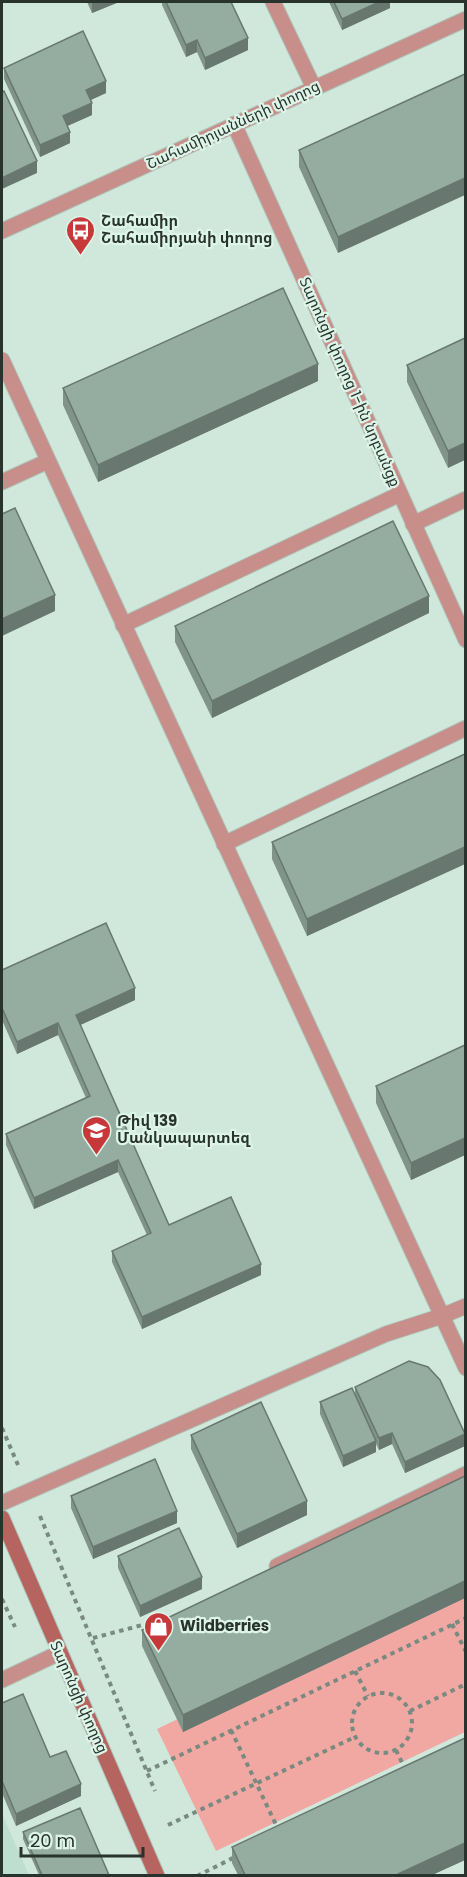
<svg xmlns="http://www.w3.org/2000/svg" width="467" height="1877" font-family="Poppins,'Noto Sans Armenian',sans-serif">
  <rect width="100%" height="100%" fill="#d0e8dc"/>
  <path fill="#bedecf" d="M2,1814L29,1875H2Z"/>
  <path fill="#f1a8a3" d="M465,1581V1732L216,1851L157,1729Z"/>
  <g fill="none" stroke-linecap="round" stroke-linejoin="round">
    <defs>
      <path id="lane" d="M2,482L48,461
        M413,524L466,499
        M123,625L400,494
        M224,844L466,728
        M442,1316L466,1306
        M277,1566L466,1474
        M2,1680L59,1653"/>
      <path id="street" d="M273,2L314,88
        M234,124L466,640
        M2,231L466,19
        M2,360L466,1368
        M2,1503L386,1334L442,1316"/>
      <path id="secondary" d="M2,1518L157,1876"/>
    </defs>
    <use href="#lane" stroke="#afc4b9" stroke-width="17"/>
    <use href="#street" stroke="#afc4b9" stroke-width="17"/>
    <use href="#secondary" stroke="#afc4b9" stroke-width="17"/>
    <path stroke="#798a81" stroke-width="4" stroke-dasharray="4.5 4.5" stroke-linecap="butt" d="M2,1428L18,1465
      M40,1516L155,1791
      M2,1599L15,1627
      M452,1624L466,1652
      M93,1638L169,1618
      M355,1671L368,1696
      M352 1723a30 30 0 1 1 60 0a30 30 0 1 1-60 0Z
      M410,1711L466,1684
      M231,1730L278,1829
      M396,1750L406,1771
      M147,1771L466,1618
      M168,1825L355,1737
      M197,1876L235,1857"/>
    <use href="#lane" stroke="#c78e8a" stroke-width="15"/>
    <use href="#street" stroke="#c78e8a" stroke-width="15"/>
    <use href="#secondary" stroke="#b56460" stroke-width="15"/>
  </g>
  <path fill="#80948a" d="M87,2H119L92,13Z
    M162,2H231L248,50L205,70L197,52L186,57L162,5Z
    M329,2H390V8L342,30Z
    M4,68L106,93L91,100L92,115L67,126L70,143L40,157L4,79Z
    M465,74L338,253L299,167V150Z
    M465,338L448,468L407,382V365Z
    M318,381L98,482L63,405V388Z
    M429,613L212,718L175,642V626Z
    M465,754V864L307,936L272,859V842Z
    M2,970L135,1000L80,1025L169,1225L261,1275L142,1329L112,1262V1251L147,1235L118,1172L34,1209L6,1145V1134L86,1098L58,1035L17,1054L2,1020Z
    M465,1045V1155L411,1180L376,1103V1086Z
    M355,1387L465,1446L405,1473L392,1444L379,1450L376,1444V1452L343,1467L320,1414V1402L355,1395Z
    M191,1435L307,1515L237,1548L191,1449Z
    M465,1476V1598L183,1732L142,1646V1630Z
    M71,1496L177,1523L93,1559L71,1508Z
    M118,1556L202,1589L140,1617L118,1568Z
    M2,1703L50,1757L81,1796L16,1826L2,1793Z
    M23,1832L109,1875H39L23,1839Z
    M232,1847L465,1860L432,1875H238L232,1863Z"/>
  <path fill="#687870" d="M92,2H119L92,13Z
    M379,2H390V8L342,30V19Z
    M248,38V50L205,70V58Z
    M197,40V52L186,57V45Z
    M106,81V93L86,102V90Z
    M92,103V115L63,128V116Z
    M70,132V143L40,157V145Z
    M37,161V173L2,189V178Z
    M465,178V195L338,253V237Z
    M318,364V381L98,482V465Z
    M465,443V460L448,468V451Z
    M55,595V611L2,636V619Z
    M429,596V613L212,718V701Z
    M465,847V864L307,936V919Z
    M135,988V1000L76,1027V1015Z
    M58,1023V1035L17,1054V1042Z
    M465,1138V1155L411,1180V1163Z
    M118,1160V1172L34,1209V1198Z
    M261,1264V1275L142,1329V1317Z
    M392,1433V1444L379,1450V1438Z
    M465,1434V1446L405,1473V1462Z
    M376,1441V1452L343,1467V1456Z
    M307,1501V1515L237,1548V1534Z
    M177,1511V1523L93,1559V1547Z
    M202,1577V1589L140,1617V1606Z
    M465,1581V1598L183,1732V1715Z
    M81,1784V1796L16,1826V1814Z
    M465,1843V1860L432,1875H396Z"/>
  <path fill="#95aca0" stroke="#687870" stroke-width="1.5" d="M166,2H231L248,38L205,58L197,40L186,45Z
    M334,2H379L342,19Z
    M83,31L106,81L86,90L92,103L63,116L70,132L40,145L4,68Z
    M465,74V178L338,237L299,150Z
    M4,91L37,161L2,178V93Z
    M283,288L318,364L98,465L63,388Z
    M465,338V443L448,451L407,365Z
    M15,508L55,595L2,619V514Z
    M393,521L429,596L212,701L175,626Z
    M465,754V847L307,919L272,842Z
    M106,923L135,988L76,1015L169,1225L231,1197L261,1264L142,1317L112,1251L151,1233L118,1160L34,1198L6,1134L90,1096L58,1023L17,1042L2,1008V970Z
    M465,1045V1138L411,1163L376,1086Z
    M409,1361L428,1367L440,1380L465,1434L405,1462L392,1433L379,1438L355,1387Z
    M352,1388L376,1441L343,1456L320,1402Z
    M261,1402L307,1501L237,1534L191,1435Z
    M155,1459L177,1511L93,1547L71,1496Z
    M465,1476V1581L183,1715L142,1630Z
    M179,1528L202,1577L140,1606L118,1556Z
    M23,1694L50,1757L66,1751L81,1784L16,1814L2,1781V1703Z
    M465,1738V1843L396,1875H245L232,1847Z
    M80,1808L109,1875H42L23,1832Z"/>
  <defs>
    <symbol id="bus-pin" viewBox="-11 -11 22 30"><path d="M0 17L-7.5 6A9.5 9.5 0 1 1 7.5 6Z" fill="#c7383b" stroke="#ddf5e9"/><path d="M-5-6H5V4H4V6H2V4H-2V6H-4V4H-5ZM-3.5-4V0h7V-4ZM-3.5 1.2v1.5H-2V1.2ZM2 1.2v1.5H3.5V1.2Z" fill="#fff"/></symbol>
    <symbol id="school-pin" viewBox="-11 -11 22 30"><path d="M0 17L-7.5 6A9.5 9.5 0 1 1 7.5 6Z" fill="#c7383b" stroke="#ddf5e9"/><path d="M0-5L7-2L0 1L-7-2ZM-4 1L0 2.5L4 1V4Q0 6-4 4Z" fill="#fff"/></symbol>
    <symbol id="shop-pin" viewBox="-11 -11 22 30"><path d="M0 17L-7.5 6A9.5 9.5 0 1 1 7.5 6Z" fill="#c7383b" stroke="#ddf5e9"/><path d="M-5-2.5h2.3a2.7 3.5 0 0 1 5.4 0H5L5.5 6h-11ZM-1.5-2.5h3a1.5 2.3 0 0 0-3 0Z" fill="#fff"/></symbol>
  </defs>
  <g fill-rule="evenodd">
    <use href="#bus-pin" x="64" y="214" width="33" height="45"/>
    <use href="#school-pin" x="80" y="1114" width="33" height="45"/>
    <use href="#shop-pin" x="142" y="1610" width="33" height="45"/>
  </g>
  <g text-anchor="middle" stroke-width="4.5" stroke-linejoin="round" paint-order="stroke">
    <g font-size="15" fill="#29332e" stroke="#ddf5e9">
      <text transform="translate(233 125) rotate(-25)" y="5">Շահամիրյանների փողոց</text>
      <text transform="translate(350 382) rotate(66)" y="5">Տարոնցի փողոց 1-ին նրբանցք</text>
      <text transform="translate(79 1697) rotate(66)" y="5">Տարոնցի փողոց</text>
    </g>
    <g font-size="15" font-weight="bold" fill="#29332e" stroke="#ddf5e9" text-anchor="start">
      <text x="101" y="226">Շահամիր<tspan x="101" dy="17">Շահամիրյանի փողոց</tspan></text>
      <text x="117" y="1126">Թիվ 139<tspan x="117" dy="17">Մանկապարտեզ</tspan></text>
      <text x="180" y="1631">Wildberries</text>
    </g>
  </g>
  <rect width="467" height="1877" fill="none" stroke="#29332e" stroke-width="6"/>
  <path d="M21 1847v9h122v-9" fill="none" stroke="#29332e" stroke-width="3"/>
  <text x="30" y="1847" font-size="18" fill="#29332e" stroke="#ddf5e9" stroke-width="4.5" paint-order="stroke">20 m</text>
</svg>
